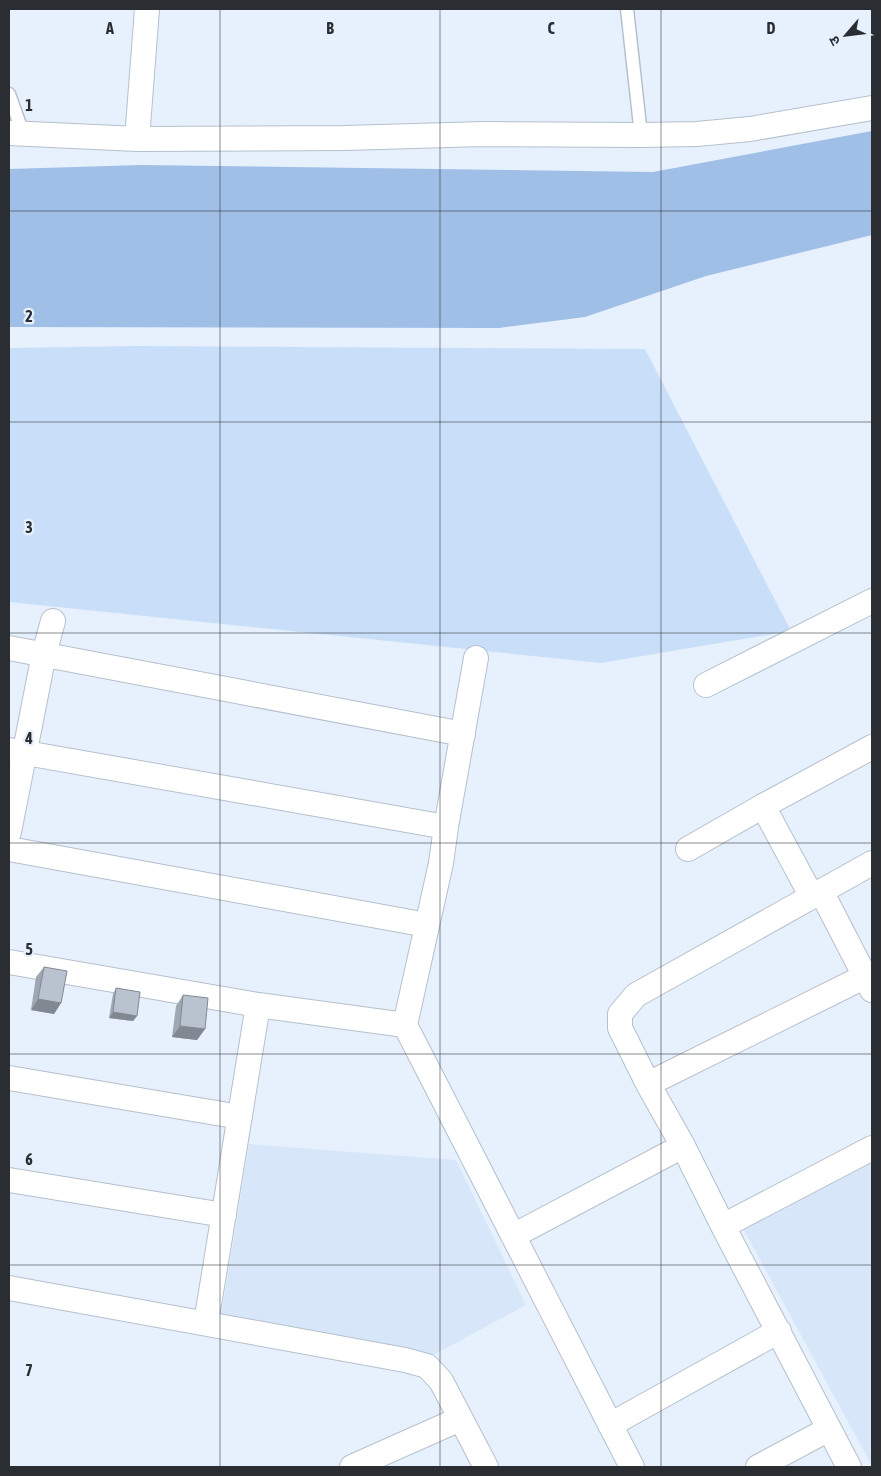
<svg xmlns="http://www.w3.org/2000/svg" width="881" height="1476" font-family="'Asap Condensed','Noto Sans Devanagari',sans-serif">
  <rect width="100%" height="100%" fill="#e6f1fd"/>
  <path fill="#d7e6f9" d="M249,1144L456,1160L526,1305L424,1360L220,1323Z
    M872,1150V1466L738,1219Z"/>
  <path fill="#c9dff9" d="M138,346L645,349L791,631L601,663L9,602V348Z"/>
  <path fill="#a0bfe7" d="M872,131V235L706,276L585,317L499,328L9,327V169L141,165L653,172Z"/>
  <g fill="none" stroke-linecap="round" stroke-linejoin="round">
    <defs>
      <path id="service" d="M627,9L641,135
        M9,94L23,133"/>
      <path id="minor" d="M9,133L137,139L344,138L484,134L641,135L697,134L750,129L872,108
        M137,139L147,9
        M9,648L463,734
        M476,658L446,827L441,863L405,1025L632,1467
        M706,685L872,601
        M9,750L446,827
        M763,806L812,897
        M9,832L44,654L53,621
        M9,849L427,925
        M688,849L763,806L872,747
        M821,891L872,990
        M9,962L258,1005L405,1025
        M9,1078L240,1117
        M648,1084L872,973
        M9,1180L224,1215
        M723,1226L872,1148
        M513,1236L683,1146
        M9,1288L405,1360L427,1366L441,1381L486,1467
        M206,1323L258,1005
        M610,1425L779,1331
        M352,1467L460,1419
        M758,1467L829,1429
        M849,1467L723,1226L683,1146L648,1084L620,1028V1014L636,995L872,863"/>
    </defs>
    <use href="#service" stroke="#b6c0cc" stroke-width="15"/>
    <use href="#minor" stroke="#b6c0cc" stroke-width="26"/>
    <use href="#service" stroke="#fff" stroke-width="12"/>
    <use href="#minor" stroke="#fff" stroke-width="24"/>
  </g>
  <path fill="#9fa8b2" d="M44,967L61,1003L54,1014L31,1010L36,977Z
    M116,988L137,1016L133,1021L109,1018L113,994Z
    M183,995L205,1029L197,1040L172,1037L176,1006Z"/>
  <path fill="#828891" d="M38,999L61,1003L54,1014L31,1010Z
    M113,1012L137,1016L133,1021L109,1018Z
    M180,1026L205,1029L197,1040L172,1037Z"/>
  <path fill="#b9c3cf" stroke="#828891" d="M44,967L67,971L61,1003L38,999Z
    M116,988L140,992L137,1016L113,1012Z
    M183,995L208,998L205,1029L180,1026Z"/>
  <path fill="none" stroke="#2a2e33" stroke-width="1" stroke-opacity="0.55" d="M220,9V1467M440,9V1467M661,9V1467M9,211H872M9,422H872M9,633H872M9,843H872M9,1054H872M9,1265H872"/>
  <g font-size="16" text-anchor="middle" font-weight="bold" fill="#2a2e33" stroke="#e6f1fd" stroke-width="4.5" stroke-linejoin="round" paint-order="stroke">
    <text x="110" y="34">A</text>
    <text x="330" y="34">B</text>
    <text x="551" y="34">C</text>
    <text x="771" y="34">D</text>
    <text x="29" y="111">1</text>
    <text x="29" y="322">2</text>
    <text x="29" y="533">3</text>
    <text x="29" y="744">4</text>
    <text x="29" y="955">5</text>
    <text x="29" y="1165">6</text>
    <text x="29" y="1376">7</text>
  </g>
  <rect width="881" height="1476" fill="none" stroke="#2a2e33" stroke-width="20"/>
  <g transform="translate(846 35) rotate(242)" stroke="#e6f1fd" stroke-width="4" paint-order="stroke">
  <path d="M0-4L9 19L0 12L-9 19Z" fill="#2a2e33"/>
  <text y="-8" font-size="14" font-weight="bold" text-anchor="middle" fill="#2a2e33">उ</text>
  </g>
</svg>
